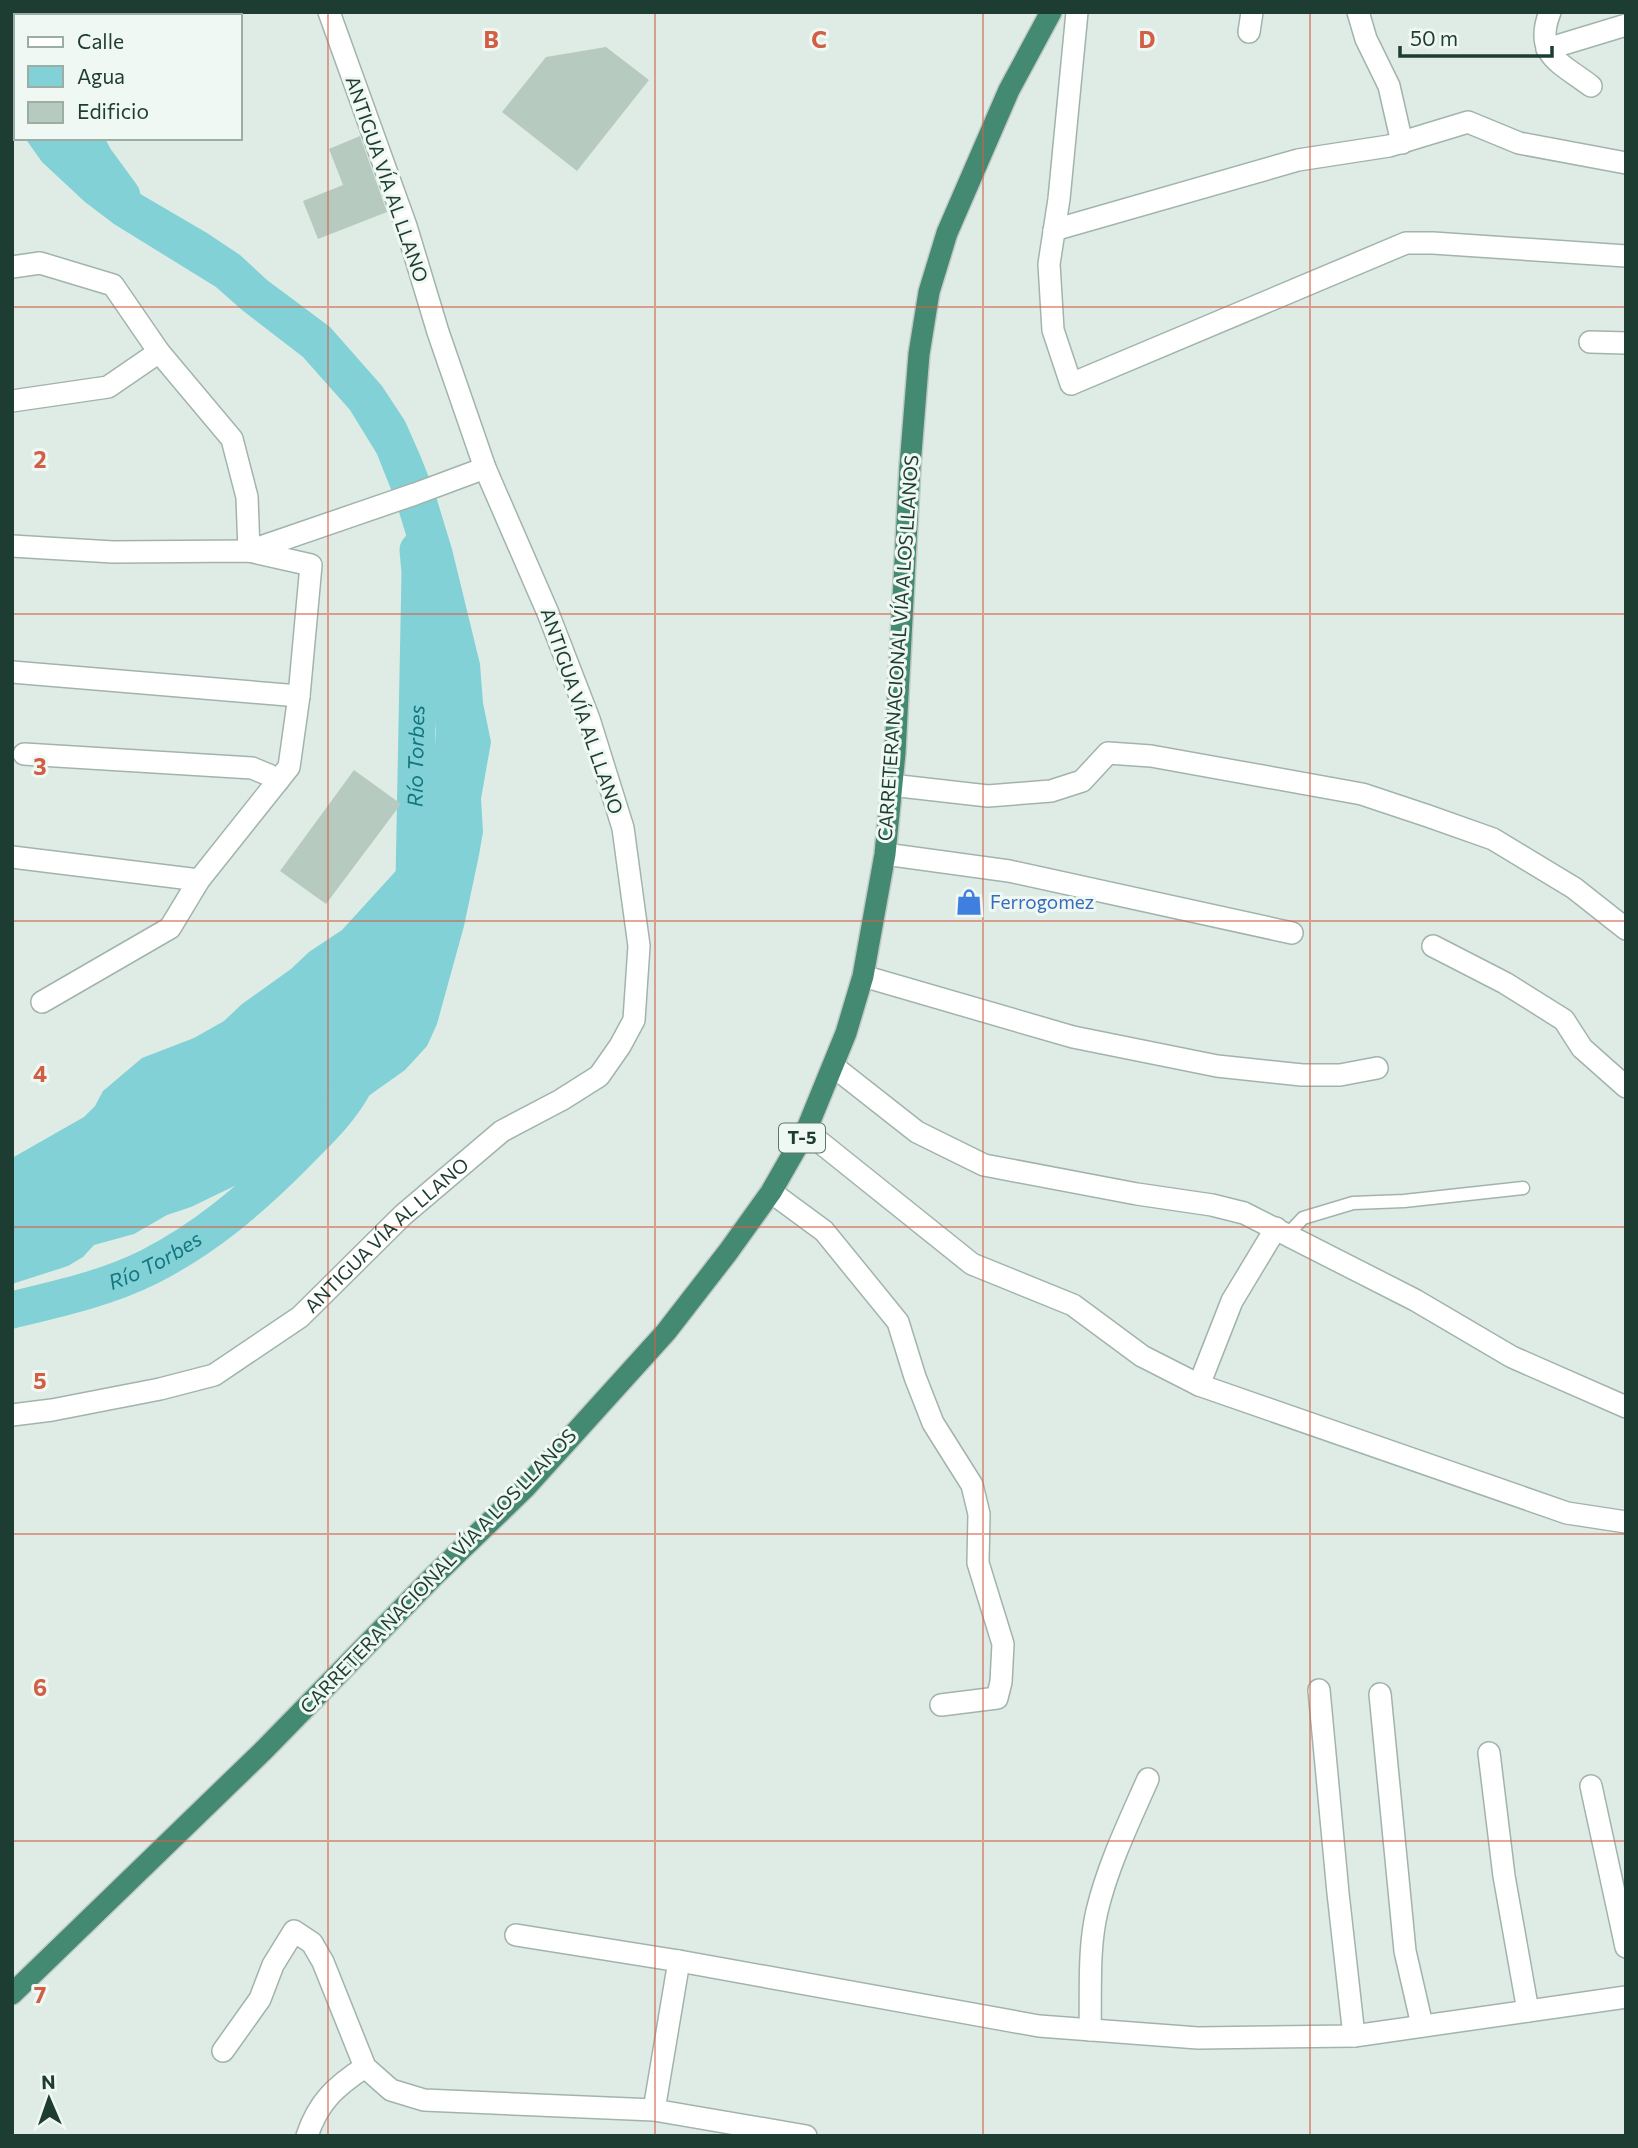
<svg xmlns="http://www.w3.org/2000/svg" width="1638" height="2148" font-family="Commissioner,sans-serif">
  <rect width="100%" height="100%" fill="#dfece5"/>
  <path fill="#81d1d7" d="M25,138H75L98,160L137,192L207,233L240,255L267,280L330,327L382,386L405,421L420,455L434,490L452,549L480,664L483,703L491,742L481,799L483,832L479,855L464,926L437,1024L427,1046L405,1070L346,1112L283,1149L251,1178L191,1207L167,1215L134,1234L94,1245L83,1257L68,1266L12,1284V1158L84,1117L95,1106L103,1091L142,1058L194,1038L224,1021L242,1004L291,969L309,952L342,930L404,862L432,787L436,732L428,638L422,617L413,558L396,502L377,454L350,410L303,357L242,310L216,287L114,224L85,202L42,162Z"/>
  <g fill="none" stroke-linecap="round" stroke-linejoin="round">
    <g stroke="#81d1d7" stroke-width="37">
      <path d="M26,12L27,16"/>
      <path d="M84,138L95,159L122,196"/>
      <path id="s1" d="M414,880L420,572L418,550"/>
      <path id="s2" d="M12,1310C58,1299 107,1288 149,1267C204,1239 249,1201 292,1158C315,1134 338,1114 354,1085"/>
    </g>
  </g>
  <path fill="#b7cac0" d="M606,47L649,80L577,171L502,112L546,57Z
    M360,136L387,212L318,239L303,201L343,185L329,149Z
    M354,770L401,804L326,904L280,871Z"/>
  <g fill="none" stroke-linecap="round" stroke-linejoin="round">
    <defs>
      <path id="service" d="M1288,1234L1303,1218L1353,1203L1404,1201L1523,1188"/>
      <g id="minor">
        <path d="M1077,12L1059,199L1049,264L1053,330L1071,384L1406,243H1433L1626,256"/>
        <path d="M1358,12L1366,39L1389,86L1402,143"/>
        <path d="M1550,12C1533,55 1561,63 1591,86"/>
        <path d="M1249,32L1252,12"/>
        <path d="M1547,49L1626,25"/>
        <path d="M1054,230L1298,160L1389,146L1468,122L1519,143L1626,163"/>
        <path d="M12,267L40,263L113,285L159,352L232,439L247,497L249,551L415,494L485,468"/>
        <path d="M1590,342L1626,343"/>
        <path d="M12,401L108,387L159,352"/>
        <path d="M12,546L113,552L249,551L311,565L299,696L289,767L199,880L170,928L42,1002"/>
        <path d="M12,672L299,696"/>
        <path d="M24,754L252,768L269,775L278,781"/>
        <path d="M891,785L988,796L1051,791L1082,781L1108,753L1151,756L1362,794L1428,816L1493,839L1574,888L1626,929"/>
        <path d="M885,854L1009,871L1292,933"/>
        <path d="M12,857L199,880"/>
        <path d="M1433,946L1505,983L1564,1020L1582,1048L1626,1087"/>
        <path d="M863,976L1073,1037L1217,1066L1302,1075H1340L1377,1068"/>
        <path d="M833,1066L917,1132L984,1165L1137,1194L1212,1205L1244,1213L1415,1300L1512,1357L1626,1407"/>
        <path d="M806,1131L972,1264L1073,1305L1142,1356L1199,1385L1567,1513L1626,1522"/>
        <path d="M771,1192L824,1231L898,1322L915,1377L933,1423L972,1485L979,1514L978,1563L1003,1644L1001,1682L997,1698L941,1705"/>
        <path d="M1199,1385L1232,1301L1276,1228"/>
        <path id="s3" d="M12,1415L52,1410L160,1389L214,1375L300,1317L403,1215L502,1131L561,1100L599,1076L620,1046L634,1020L639,946L623,828L589,719L548,613L485,468L438,332L406,226L329,12"/>
        <path d="M1319,1690L1338,1893L1354,2036"/>
        <path d="M1380,1694L1405,1951L1422,2025"/>
        <path d="M1489,1753L1504,1876L1528,2011"/>
        <path d="M1591,1786L1626,1947"/>
        <path d="M516,1935L679,1961L1039,2026L1198,2038L1354,2036L1626,1997"/>
        <path d="M1090,2030C1091,1991 1088,1949 1097,1911C1108,1865 1129,1822 1148,1779"/>
        <path d="M223,2051L260,1999L273,1965L294,1931L312,1943L323,1962L365,2067L391,2090L424,2100L654,2110L806,2136"/>
        <path d="M654,2110L679,1961"/>
        <path d="M307,2136C318,2102 336,2086 365,2067"/>
      </g>
      <path id="trunk" d="M12,1994L264,1750L432,1578L525,1488L666,1332L728,1252L771,1192L806,1131L846,1033L863,976L885,854L895,753L910,466L919,354L929,292L947,233L1009,90L1051,12"/>
    </defs>
    <use href="#service" stroke="#a1b4ac" stroke-width="15"/>
    <use href="#minor" stroke="#a1b4ac" stroke-width="24"/>
    <use href="#trunk" stroke="#c0c9c6" stroke-width="24"/>
    <use href="#service" stroke="#fff" stroke-width="12"/>
    <use href="#minor" stroke="#fff" stroke-width="21"/>
    <use href="#trunk" stroke="#448972" stroke-width="21"/>
  </g>
  <path fill="none" stroke="#d25e45" stroke-width="2" stroke-opacity="0.55" d="M328,12V2136M655,12V2136M983,12V2136M1310,12V2136M12,307H1626M12,614H1626M12,921H1626M12,1227H1626M12,1534H1626M12,1841H1626"/>
  <defs>
    <symbol id="shop-bare" viewBox="-9 -9 18 18"><path d="M-5-2.5h2.3a2.7 3.5 0 0 1 5.4 0H5L5.5 6h-11ZM-1.5-2.5h3a1.5 2.3 0 0 0-3 0Z" fill="#3f7fe0" stroke="#f0f8f3" stroke-width="2.5" paint-order="stroke"/></symbol>
  </defs>
  <g fill-rule="evenodd">
    <use href="#shop-bare" x="950" y="883" width="38" height="38"/>
  </g>
  <g text-anchor="middle" stroke-width="6" stroke-linejoin="round" paint-order="stroke">
    <rect fill="#f0f8f3" stroke="#5d756c" stroke-width="2" x="779" y="1123.5" width="46" height="29" rx="5"/>
    <g font-size="18" font-weight="bold" fill="#1e3d32">
      <text x="802" y="1144">T-5</text>
    </g>
    <g font-size="19" fill="#1e3d32" stroke="#f0f8f3">
      <text transform="translate(387 179) rotate(71)" y="7">ANTIGUA VÍA AL LLANO</text>
      <text transform="translate(898 648) rotate(-86)" y="7">CARRETERA NACIONAL VÍA A LOS LLANOS</text>
      <text transform="translate(582 711) rotate(71)" y="7">ANTIGUA VÍA AL LLANO</text>
      <text dy="7" stroke="none"><textPath href="#s3" startOffset="429">ANTIGUA VÍA AL LLANO</textPath></text>
      <text transform="translate(438 1571) rotate(-46)" y="7">CARRETERA NACIONAL VÍA A LOS LLANOS</text>
    </g>
    <g font-size="19" fill="#366cbe" stroke="#f0f8f3" text-anchor="start">
      <text x="990" y="909">Ferrogomez</text>
    </g>
    <g font-size="21" font-style="italic" fill="#13767e" stroke="#f0f8f3">
      <text dy="7" stroke="none"><textPath href="#s1" startOffset="124">Río Torbes</textPath></text>
      <text dy="7" stroke="none"><textPath href="#s2" startOffset="152">Río Torbes</textPath></text>
    </g>
  </g>
  <g font-size="23" text-anchor="middle" font-weight="bold" fill="#d25e45" stroke="#f0f8f3" stroke-width="6" stroke-linejoin="round" paint-order="stroke">
    <text x="491" y="48">B</text>
    <text x="819" y="48">C</text>
    <text x="1147" y="48">D</text>
    <text x="40" y="468">2</text>
    <text x="40" y="775">3</text>
    <text x="40" y="1082">4</text>
    <text x="40" y="1389">5</text>
    <text x="40" y="1696">6</text>
    <text x="40" y="2003">7</text>
  </g>
  <rect width="1638" height="2148" fill="none" stroke="#1e3d32" stroke-width="28"/>
  <rect x="14" y="14" width="228" height="126" fill="#f0f8f3" stroke="#9cada6" stroke-width="2"/>
  <rect x="28" y="37" width="35" height="10" fill="#ffffff" stroke="#9cada6" stroke-width="2"/>
  <text x="77" y="49" font-size="21" fill="#1e3d32">Calle</text>
  <rect x="28" y="66" width="35" height="21" fill="#81d1d7" stroke="#9cada6" stroke-width="2"/>
  <text x="77" y="84" font-size="21" fill="#1e3d32">Agua</text>
  <rect x="28" y="102" width="35" height="21" fill="#b7cac0" stroke="#9cada6" stroke-width="2"/>
  <text x="77" y="119" font-size="21" fill="#1e3d32">Edificio</text>
  <g transform="translate(49 2099) rotate(358)" stroke="#f0f8f3" stroke-width="5" paint-order="stroke">
  <path d="M0-5L12 26L0 18L-12 26Z" fill="#1e3d32"/>
  <text y="-10" font-size="19" font-weight="bold" text-anchor="middle" fill="#1e3d32">N</text>
  </g>
  <path d="M1400 46v10h152v-10" fill="none" stroke="#1e3d32" stroke-width="3.5"/>
  <text x="1410" y="46" font-size="21" fill="#1e3d32" stroke="#f0f8f3" stroke-width="5" paint-order="stroke">50 m</text>
</svg>
